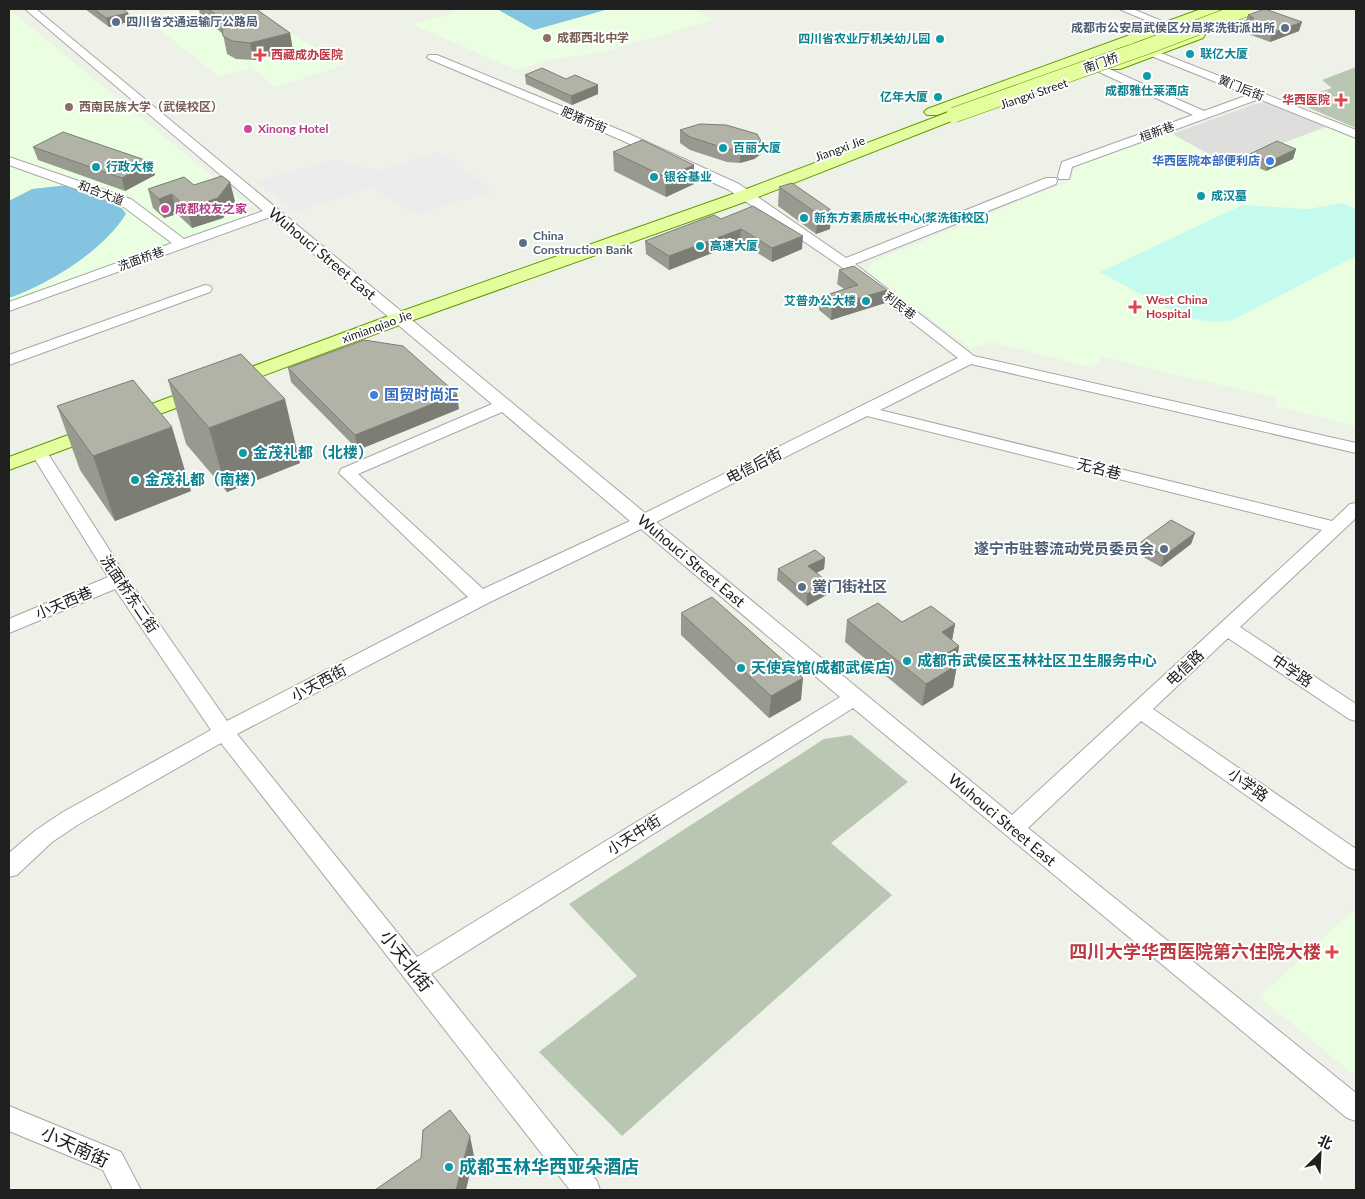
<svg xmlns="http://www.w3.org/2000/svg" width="1365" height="1199" font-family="Lato,'Noto Sans SC',sans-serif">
  <rect width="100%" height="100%" fill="#edf1e7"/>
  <path fill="#dededd" d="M1272,102L1326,127L1227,164L1172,134L1255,104Z"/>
  <path fill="#eaffe1" d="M9,9L248,206L244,216L9,302Z
    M203,9H250L345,65L277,87L251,68L219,76L149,22Z
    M456,9H691L714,20L602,52L550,60L516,70L412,24L455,13Z
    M1326,127L1356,140V427L1346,423L1275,406L1276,398L1102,357L1094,368L992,342L971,349L868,272L872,262L1070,181L1076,165L1172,134L1227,164Z
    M1356,908V1076L1259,997Z"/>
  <path fill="#b8c6b2" d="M1356,67V128L1293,101L1332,88L1322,80Z
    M851,735L908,782L831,843L892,895L622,1136L539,1052L637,976L569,904L824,739Z"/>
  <path fill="#c4fbee" d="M1342,203L1356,209V256L1233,320L1215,322L1185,318L1100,272L1242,205L1308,209Z"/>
  <path fill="#84c4e1" d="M497,9H609L534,30Z
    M68,185L117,201L126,214C103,251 49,284 9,298V201L32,189Z"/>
  <path fill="#ececec" d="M440,152L493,191L415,215L372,187L295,212L256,181L333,160L381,171Z"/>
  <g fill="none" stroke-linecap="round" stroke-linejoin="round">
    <defs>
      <path id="minor" d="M25,9H36L645,513L958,358L840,266L729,190L619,139L429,59L427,57L429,55H437L627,133L739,184L846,258L1046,178H1056L1057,181L1056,184L855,264L974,356L1356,443V453L971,364L880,410L1332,521L1350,504L1356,503V518L1240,627L1356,704V721L1349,719L1228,638L1153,709L1356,849V870L1348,867L1141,721L1028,828L1356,1093V1121L1347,1118L853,708L431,974L597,1181L600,1190H570L221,743L79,824L52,842L17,875L9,877V853L36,830L63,812L211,730L115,589L9,633V619L108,577L31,453L33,449H45L126,576L227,721L468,597L339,473L341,469L492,404L270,217L9,311V302L172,243L121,205L9,165V157L131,199L184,239L263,211ZM502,412L630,521L483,589L358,474ZM867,416L1322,530L1012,815L656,522ZM641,529L840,697L417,957L237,734L488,603Z
        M1119,9H1133L1190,33L1185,36L1181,35Z
        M1133,42L1356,130V138L1259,99L1072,167L1069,179H1059L1058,176L1062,162L1193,115L1099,72L1097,70L1099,68H1107L1204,111L1248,95L1129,47L1128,45L1129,43Z
        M205,285L210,286L212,289L210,292L9,365V355Z
        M9,1106L121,1152L141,1190H113L103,1170L9,1131Z"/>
      <path id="major" d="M1201,9H1220L1218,12L937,115H927L924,112L927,109Z
        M1198,31L1203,32L1205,35L1203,38L1120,69H1110L1108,66L1110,63Z
        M954,110L959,112L962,115L959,118L753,199L405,323L9,470V457L391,315L741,191Z"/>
    </defs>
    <use href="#minor" stroke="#a7a7a7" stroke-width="2"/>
    <use href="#major" stroke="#639c00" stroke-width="2"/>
    <use href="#minor" fill="#fff" fill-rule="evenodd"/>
    <use href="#major" fill="#e4fd9f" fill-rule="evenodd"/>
    <defs>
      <path id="major-bridge" d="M954,115L1146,47L1246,9"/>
    </defs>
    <use href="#major-bridge" stroke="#639c00" stroke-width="16" stroke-linecap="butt"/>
    <use href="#major-bridge" stroke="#e4fd9f" stroke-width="15"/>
  </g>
  <path fill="#989a8f" d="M85,9H123L128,13L131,21L109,27Z
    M199,9H256L290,33L293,51L254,60L236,59L227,54L223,34L200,15Z
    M1248,15L1299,31L1270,42L1240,31L1242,22L1246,20Z
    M525,75L566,79L598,85V94L572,105L526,84Z
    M680,130L761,141V154L754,159L740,163L727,162L690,150L680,143Z
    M33,147L155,175L125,191L38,160Z
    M1296,149L1293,159L1266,171L1247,163L1250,154Z
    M613,152L694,184L666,197L614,171Z
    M779,187L831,210L830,229L816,234L778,206Z
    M148,189L235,201L223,218L192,228L177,214L164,218L153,208Z
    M721,219L802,249L772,262L740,242L669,270L646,254L645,241Z
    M839,270L885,303L831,320L819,310L820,297L844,289L837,284Z
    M288,368L459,409L358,450L291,382Z
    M168,380L300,463L227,492L186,444Z
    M57,406L191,491L115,521L80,470Z
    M1195,533L1191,544L1161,567L1138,554L1141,542Z
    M825,558L824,569L816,573L828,594L807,606L777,580L778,569Z
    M681,613L801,700L769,718L681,635Z
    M847,620L955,624L952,640L959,646L956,664L957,665L953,687L922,706L845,642Z"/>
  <path fill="#7c7d74" d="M128,13L131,21L109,27L106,18Z
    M1302,22L1299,31L1270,42L1272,33Z
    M290,33L293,51L254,60L250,43Z
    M598,85V94L572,105L571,96Z
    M761,141V154L754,159L740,163L741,150Z
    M1296,149L1293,159L1266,171L1269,162Z
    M151,162L155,175L125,191L122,178Z
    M694,165V184L666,197L665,177Z
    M230,182L235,201L223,218L192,228L187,208Z
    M172,194L177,214L164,218L159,199Z
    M831,210L830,229L816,234L818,214Z
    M741,229L740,242L669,270V256Z
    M803,236L802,249L772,262V248Z
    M887,290L885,303L831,320L832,306Z
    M457,394L459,409L358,450L355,435Z
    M285,399L300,463L227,492L209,428Z
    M172,427L191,491L115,521L93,456Z
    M1195,533L1191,544L1161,567L1164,556Z
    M825,558L824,569L807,578L808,566Z
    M829,583L828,594L807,606V594Z
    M955,624L951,646L942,632Z
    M959,646L956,666L957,665L953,687L922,706L926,684L944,655Z
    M803,678L801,700L769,718L771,696Z
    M470,1136L474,1156L466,1190H456Z"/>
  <path fill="#b1b3a6" stroke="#7c7d74" d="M94,9H123L128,13L106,18Z
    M209,9H256L290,33L250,43L232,41L223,36L222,30L229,26Z
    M1265,9L1302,22L1272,33L1242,22L1254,18L1248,15Z
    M542,68L566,79L575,75L598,85L571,96L525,75Z
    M700,124L726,125L757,134L761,141L755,147L741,150L727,149L690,137L680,130Z
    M63,132L151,162L122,178L33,147Z
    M642,140L694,165L665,177L613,152Z
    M1277,141L1296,149L1269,162L1250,154Z
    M222,176L230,182L218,198L187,208L172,194L159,199L148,189L184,177L194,185Z
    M792,183L831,210L818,214L779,187Z
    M753,206L803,236L772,248L741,229L669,256L645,241L714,215L721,219Z
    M854,266L887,290L832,306L820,297L858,285L839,270Z
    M364,340L403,346L457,394L355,435L288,368Z
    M241,354L285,399L209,428L168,380Z
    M133,380L172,427L93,456L57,406Z
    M1171,520L1195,533L1164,556L1141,542Z
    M815,550L825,558L808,566L829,583L807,594L778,569Z
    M712,597L803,678L771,696L681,613Z
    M878,603L902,622L931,606L955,624L942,632L959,646L944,655L957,665L926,684L847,620Z
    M450,1110L470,1136L456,1190H375L421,1158L423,1130Z"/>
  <g fill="#5c6f8a" stroke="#fff" stroke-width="2">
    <circle cx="116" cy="22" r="5"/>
    <circle cx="1285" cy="28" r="5"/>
    <circle cx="523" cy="243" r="5"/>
    <circle cx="1164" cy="549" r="5"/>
    <circle cx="802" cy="587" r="5"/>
  </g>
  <g fill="#8d6e63" stroke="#fff" stroke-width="2">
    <circle cx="547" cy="38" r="5"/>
    <circle cx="69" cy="107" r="5"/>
  </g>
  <g fill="#0f9aa8" stroke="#fff" stroke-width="2">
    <circle cx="940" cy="39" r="5"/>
    <circle cx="1190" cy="54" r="5"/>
    <circle cx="1147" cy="76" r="5"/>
    <circle cx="938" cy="97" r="5"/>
    <circle cx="723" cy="148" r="5"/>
    <circle cx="96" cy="167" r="5"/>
    <circle cx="654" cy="177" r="5"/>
    <circle cx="1201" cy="196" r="5"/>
    <circle cx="804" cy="218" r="5"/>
    <circle cx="700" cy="246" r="5"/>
    <circle cx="866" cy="301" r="5"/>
    <circle cx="243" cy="453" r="5"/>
    <circle cx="135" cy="480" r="5"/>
    <circle cx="907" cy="661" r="5"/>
    <circle cx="741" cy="668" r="5"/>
    <circle cx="449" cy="1167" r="5"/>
  </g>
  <g fill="#e0444e" stroke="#fff" stroke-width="2">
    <path d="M257.5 47.5h5v5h5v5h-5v5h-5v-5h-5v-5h5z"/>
    <path d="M1338.5 92.5h5v5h5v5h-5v5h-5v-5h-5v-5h5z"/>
    <path d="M1132.5 299.5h5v5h5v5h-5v5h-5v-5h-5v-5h5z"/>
    <path d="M1329.5 944.5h5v5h5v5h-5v5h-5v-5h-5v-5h5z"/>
  </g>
  <g fill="#d1479c" stroke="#fff" stroke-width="2">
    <circle cx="248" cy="129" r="5"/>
    <circle cx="165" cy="209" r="5"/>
  </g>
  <g fill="#3f7fe0" stroke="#fff" stroke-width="2">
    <circle cx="1270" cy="161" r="5"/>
    <circle cx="374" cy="395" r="5"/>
  </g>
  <g text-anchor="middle" stroke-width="4" stroke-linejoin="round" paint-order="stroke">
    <g font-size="12" font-weight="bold" fill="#4e5e75" stroke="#fff" text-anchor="start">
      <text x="126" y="26">四川省交通运输厅公路局</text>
      <text x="1275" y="32" text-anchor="end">成都市公安局武侯区分局浆洗街派出所</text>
      <text x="533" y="240">China<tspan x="533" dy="14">Construction Bank</tspan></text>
    </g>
    <g font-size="12" font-weight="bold" fill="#785e54" stroke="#fff" text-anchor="start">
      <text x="557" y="42">成都西北中学</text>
      <text x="79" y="111">西南民族大学（武侯校区）</text>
    </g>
    <g font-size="12" font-weight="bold" fill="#0d838f" stroke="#fff" text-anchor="start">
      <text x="930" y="43" text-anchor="end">四川省农业厅机关幼儿园</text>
      <text x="1200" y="58">联亿大厦</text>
      <text x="1147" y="95" text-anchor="middle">成都雅仕莱酒店</text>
      <text x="928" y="101" text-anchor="end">亿年大厦</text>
      <text x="733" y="152">百丽大厦</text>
      <text x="106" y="171">行政大楼</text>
      <text x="664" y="181">银谷基业</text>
      <text x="1211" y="200">成汉墓</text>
      <text x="814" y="222">新东方素质成长中心(浆洗街校区)</text>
      <text x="710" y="250">高速大厦</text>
      <text x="856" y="305" text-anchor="end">艾普办公大楼</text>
    </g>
    <g font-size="12" font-weight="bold" fill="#be3a42" stroke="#fff" text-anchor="start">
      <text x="271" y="59">西藏成办医院</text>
      <text x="1330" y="104" text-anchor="end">华西医院</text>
      <text x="1146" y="304">West China<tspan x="1146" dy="14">Hospital</tspan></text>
    </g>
    <g font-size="12" fill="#202020" stroke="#fff">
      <text transform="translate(1101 63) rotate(-19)" y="4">南门桥</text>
      <text transform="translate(1241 88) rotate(22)" y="4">黉门后街</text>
      <text transform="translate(1034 94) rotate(-19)" y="4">Jiangxi Street</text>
      <text transform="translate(584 120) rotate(23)" y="4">肥猪市街</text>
      <text transform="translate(1157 132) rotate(-20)" y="4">桓新巷</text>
      <text transform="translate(840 149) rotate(-20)" y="4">Jiangxi Jie</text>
      <text transform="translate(101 193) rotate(21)" y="4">和合大道</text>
      <text transform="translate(141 259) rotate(-20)" y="4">洗面桥巷</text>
      <text transform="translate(900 306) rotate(38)" y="4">利民巷</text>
      <text transform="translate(377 327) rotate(-20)" y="4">ximianqiao Jie</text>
    </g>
    <g font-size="12" font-weight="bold" fill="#b23c85" stroke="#fff" text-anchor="start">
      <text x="258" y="133">Xinong Hotel</text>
      <text x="175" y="213">成都校友之家</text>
    </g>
    <g font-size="12" font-weight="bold" fill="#366cbe" stroke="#fff" text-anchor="end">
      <text x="1260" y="165">华西医院本部便利店</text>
    </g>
    <g font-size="15" fill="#202020" stroke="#fff">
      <text transform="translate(322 254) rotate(40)" y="5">Wuhouci Street East</text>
      <text transform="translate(754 466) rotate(-27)" y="5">电信后街</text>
      <text transform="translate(1099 469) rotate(14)" y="5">无名巷</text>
      <text transform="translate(691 561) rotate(40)" y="5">Wuhouci Street East</text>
      <text transform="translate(129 594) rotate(56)" y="5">洗面桥东二街</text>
      <text transform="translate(64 603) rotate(-23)" y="5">小天西巷</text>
      <text transform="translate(1185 668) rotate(-43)" y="5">电信路</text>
      <text transform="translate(1292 671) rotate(34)" y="5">中学路</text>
      <text transform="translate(319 683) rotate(-28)" y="5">小天西街</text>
      <text transform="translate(1248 785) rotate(35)" y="5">小学路</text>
      <text transform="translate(1002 820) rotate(40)" y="5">Wuhouci Street East</text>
      <text transform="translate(634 835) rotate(-32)" y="5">小天中街</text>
    </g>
    <g font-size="15" font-weight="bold" fill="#366cbe" stroke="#fff" text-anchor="start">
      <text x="384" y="400">国贸时尚汇</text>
    </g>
    <g font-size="15" font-weight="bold" fill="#0d838f" stroke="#fff" text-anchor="start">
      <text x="253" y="458">金茂礼都（北楼）</text>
      <text x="145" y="485">金茂礼都（南楼）</text>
      <text x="917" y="666">成都市武侯区玉林社区卫生服务中心</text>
      <text x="751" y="673">天使宾馆(成都武侯店)</text>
    </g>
    <g font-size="15" font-weight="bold" fill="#4e5e75" stroke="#fff" text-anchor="end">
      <text x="1154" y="554">遂宁市驻蓉流动党员委员会</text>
      <text x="812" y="592" text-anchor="start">黉门街社区</text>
    </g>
    <g font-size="18" font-weight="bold" fill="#be3a42" stroke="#fff" text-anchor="end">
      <text x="1321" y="958">四川大学华西医院第六住院大楼</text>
    </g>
    <g font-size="18" fill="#202020" stroke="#fff">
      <text transform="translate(406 961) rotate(52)" y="6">小天北街</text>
      <text transform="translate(75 1147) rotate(25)" y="6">小天南街</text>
    </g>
    <g font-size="18" font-weight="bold" fill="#0d838f" stroke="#fff" text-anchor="start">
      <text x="459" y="1173">成都玉林华西亚朵酒店</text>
    </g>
  </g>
  <rect width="1365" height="1199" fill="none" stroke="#202020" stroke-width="20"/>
  <g transform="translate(1320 1154) rotate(24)" stroke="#ffffff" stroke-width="4" paint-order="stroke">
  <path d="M0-4L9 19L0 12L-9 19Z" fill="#202020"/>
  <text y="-8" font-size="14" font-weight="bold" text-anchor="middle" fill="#202020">北</text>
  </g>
</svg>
